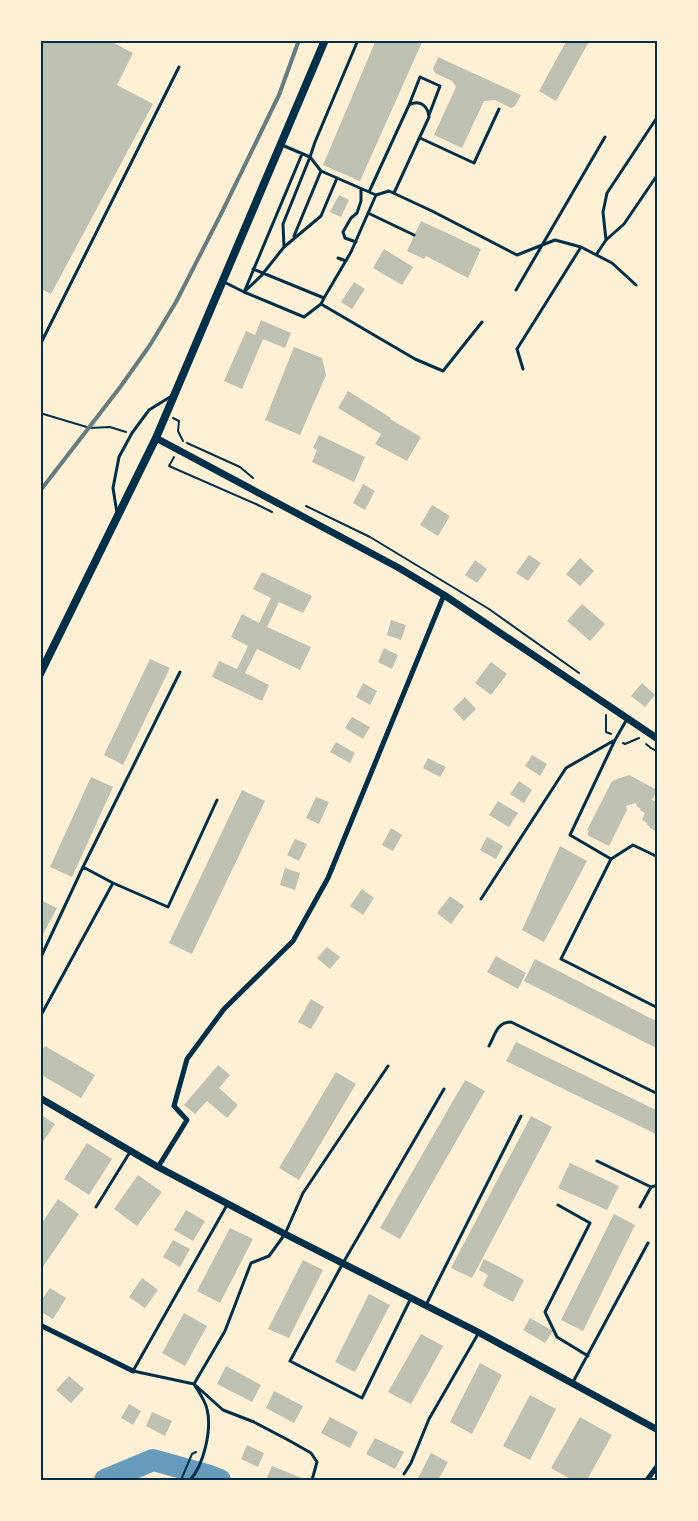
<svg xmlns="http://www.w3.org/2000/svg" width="698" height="1521" font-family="'Fira Sans',sans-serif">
  <rect width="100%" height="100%" fill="#fdf0d5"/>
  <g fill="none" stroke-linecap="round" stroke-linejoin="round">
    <path stroke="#669bbc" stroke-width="22" d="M105,1480L153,1460L207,1475L220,1480"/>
  </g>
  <path fill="#bec0b2" d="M40,40H108L133,53L117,85L153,104L51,294L40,288Z
    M376,40H423L360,181L323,165Z
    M567,40H590L556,101L539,91Z
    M438,57L521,95L515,106L511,108L495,100L484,101L462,148L434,135L456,87L452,81L435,73L433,69Z
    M339,195L349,200L341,217L330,212Z
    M421,221L481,249L468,278L426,256L424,259L407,251Z
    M384,249L413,267L402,285L373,268Z
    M354,282L365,289L352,309L341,302Z
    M261,320L291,333L285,348L263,339L242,389L224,381L246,331L255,335Z
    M294,347L322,358L326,375L300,435L265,420Z
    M348,391L391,418L390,419L421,437L407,461L375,444L381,434L338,408Z
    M319,435L365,457L354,482L312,462L317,450L313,448Z
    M363,484L375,491L365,510L353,503Z
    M432,505L450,516L438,536L420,525Z
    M529,555L541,563L528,581L516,573Z
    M580,558L594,571L580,586L566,574Z
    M475,560L487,569L477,583L465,575Z
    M262,572L312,596L303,613L279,602L267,627L311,647L300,670L257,649L245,673L269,685L262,701L212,677L219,661L237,669L248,646L231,637L242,614L259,623L271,598L253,589Z
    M582,604L605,624L590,641L567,621Z
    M391,620L406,625L401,640L387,635Z
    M384,648L398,655L392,669L378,662Z
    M150,659L170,668L123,765L104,755Z
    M491,662L507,674L491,695L475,683Z
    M363,683L377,691L370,705L356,697Z
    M642,683L655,695L645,707L631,696Z
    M465,697L476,709L464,721L453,709Z
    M352,717L370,727L363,739L345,728Z
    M336,742L355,753L350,763L330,752Z
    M532,755L547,764L540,776L525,766Z
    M428,758L446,767L440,777L423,768Z
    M629,775L657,790L652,800L658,802V832L650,828V827L646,824L647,823L642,820L645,813L640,810V808L637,807L636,803L626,806L627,810L609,846L587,835L589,831L587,830L612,781Z
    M91,777L113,787L72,877L50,867Z
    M519,781L532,790L524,803L510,794Z
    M242,790L265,801L192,954L169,943Z
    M316,797L329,802L319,824L306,818Z
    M498,801L518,813L509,827L489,815Z
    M391,828L402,835L393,851L382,845Z
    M487,837L503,846L496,859L480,850Z
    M295,839L307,844L299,861L287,855Z
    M560,846L587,861L544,942L522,930Z
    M285,868L300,873L295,890L280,885Z
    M362,889L374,898L363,915L350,906Z
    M450,896L464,906L451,924L437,913Z
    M40,900L57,908L40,940Z
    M327,947L340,957L330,969L317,958Z
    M496,956L526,973L518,989L487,972Z
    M535,959L658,1022V1049L524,981Z
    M311,999L324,1007L311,1029L298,1022Z
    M516,1042L658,1111V1135L506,1061Z
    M45,1046L95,1075L81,1098L40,1074V1053Z
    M218,1065L230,1075L219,1088L238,1105L227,1118L207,1101L195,1114L184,1105Z
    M336,1072L356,1084L299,1180L279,1168Z
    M465,1080L485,1091L400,1239L380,1228Z
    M40,1114L55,1124L40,1146Z
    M531,1116L552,1127L472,1278L451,1268Z
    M87,1143L112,1159L89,1195L64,1179Z
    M570,1163L619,1186L607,1210L558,1188Z
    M138,1175L162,1192L137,1226L114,1209Z
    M58,1199L79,1214L40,1271V1226Z
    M186,1210L205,1221L193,1241L174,1230Z
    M614,1214L635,1225L583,1331L561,1320Z
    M230,1228L253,1239L220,1303L197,1291Z
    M173,1240L190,1249L180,1267L163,1257Z
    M484,1259L524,1280L513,1302L483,1286L488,1275L479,1270Z
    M303,1260L323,1270L289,1338L268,1329Z
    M142,1278L158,1290L145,1308L129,1297Z
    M50,1288L66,1298L53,1319L40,1311V1302Z
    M369,1294L390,1305L355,1372L335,1362Z
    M184,1313L207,1326L185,1366L162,1353Z
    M530,1318L553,1331L545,1343L523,1330Z
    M421,1334L443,1346L411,1404L388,1392Z
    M480,1363L502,1375L472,1434L450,1422Z
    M226,1366L261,1385L252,1402L217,1384Z
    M69,1376L84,1389L71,1403L56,1390Z
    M274,1391L303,1406L294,1423L266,1408Z
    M530,1395L556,1409L530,1460L503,1446Z
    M129,1404L141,1411L133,1425L121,1418Z
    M152,1412L172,1421L165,1436L146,1426Z
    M330,1417L358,1432L350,1448L321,1433Z
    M580,1417L612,1435L587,1480H572L551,1468Z
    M375,1438L404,1452L395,1469L366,1454Z
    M247,1445L264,1453L258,1467L241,1459Z
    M431,1453L448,1462L438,1480H417Z
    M272,1466L307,1480H266Z"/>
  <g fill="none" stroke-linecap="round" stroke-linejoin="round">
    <path stroke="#003049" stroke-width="2" d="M40,413L90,428L110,427L126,432
      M173,418L179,421L178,431L183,441
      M187,443L240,467L253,478
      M174,457L169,466L256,504L272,512
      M306,506L370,537L489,609L579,673
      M606,715V732L611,734
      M623,743L625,744L639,738
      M646,744L651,748
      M651,748L658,752
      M181,1480L192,1454L196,1452"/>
    <path stroke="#003049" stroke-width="3" d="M409,105L420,77L440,86L429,115
      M420,138L474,163L499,109
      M282,145L310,157L321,171L376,195L389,191L432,211L517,255L555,240L581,247L612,263L636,285
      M369,192L409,105C420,99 428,106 429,117L394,193
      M368,213L414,235
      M294,236L321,171
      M606,240L603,212L607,193L658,116
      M356,242L345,238L343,232L351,218L357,213L361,201V189
      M284,247L283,224L310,157L315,142L358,40
      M596,255L606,240L624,224L658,174
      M338,258L346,261
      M253,269L324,298
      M224,282L244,292L304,317L321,304L324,298L351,252L376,195
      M245,290L302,154
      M516,290L605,137
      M244,292L261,276L284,247L321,216L337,178
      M321,304L415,359L443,371L482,322
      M40,345L179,67
      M523,369L517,349L581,247
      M117,513L113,488L119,457L132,433L149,410L170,397
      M627,719L615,740L570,835L611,859L561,959L658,1008
      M611,859L633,845L658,857
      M83,867L180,672
      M481,899L566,768L613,741
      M40,959L83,867L113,883
      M40,1017L113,883L168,907L217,800
      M489,1046C495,1035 497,1022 511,1022L658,1094
      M597,1161L651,1187
      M227,1205L133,1371L194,1384L223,1410L254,1422L290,1441L311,1453L317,1462L312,1480
      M558,1205L590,1223L545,1312L557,1337L588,1356
      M96,1207L130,1152
      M640,1207L651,1187L658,1185
      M411,1298L362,1398L290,1361L343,1263L444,1089
      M426,1305L521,1116
      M573,1382L648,1243
      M404,1474L411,1463L429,1419L478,1334
      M190,1480C204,1465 212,1429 207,1409C205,1400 198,1391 194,1384L225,1331L251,1263L269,1256L285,1234L303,1193L388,1066"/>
    <path stroke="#003049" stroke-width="5" d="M158,1167L187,1120L174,1106L187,1059L224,1009L293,941L328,878L444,595
      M40,1325L133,1371
      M647,1480L658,1465"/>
    <path stroke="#003049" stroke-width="7" d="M156,438L399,568L444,595L658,739
      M40,1098L158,1167L285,1234L478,1332L658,1430"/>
    <path stroke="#003049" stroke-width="8" d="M40,674L156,438L325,40"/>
    <path stroke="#657d81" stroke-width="4" d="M40,491L121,386L150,345L176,302L222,212L279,95L299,40"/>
  </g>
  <rect width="698" height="1521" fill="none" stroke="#fdf0d5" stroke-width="84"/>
  <rect x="42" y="42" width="614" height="1437" fill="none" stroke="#003049" stroke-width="2"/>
</svg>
